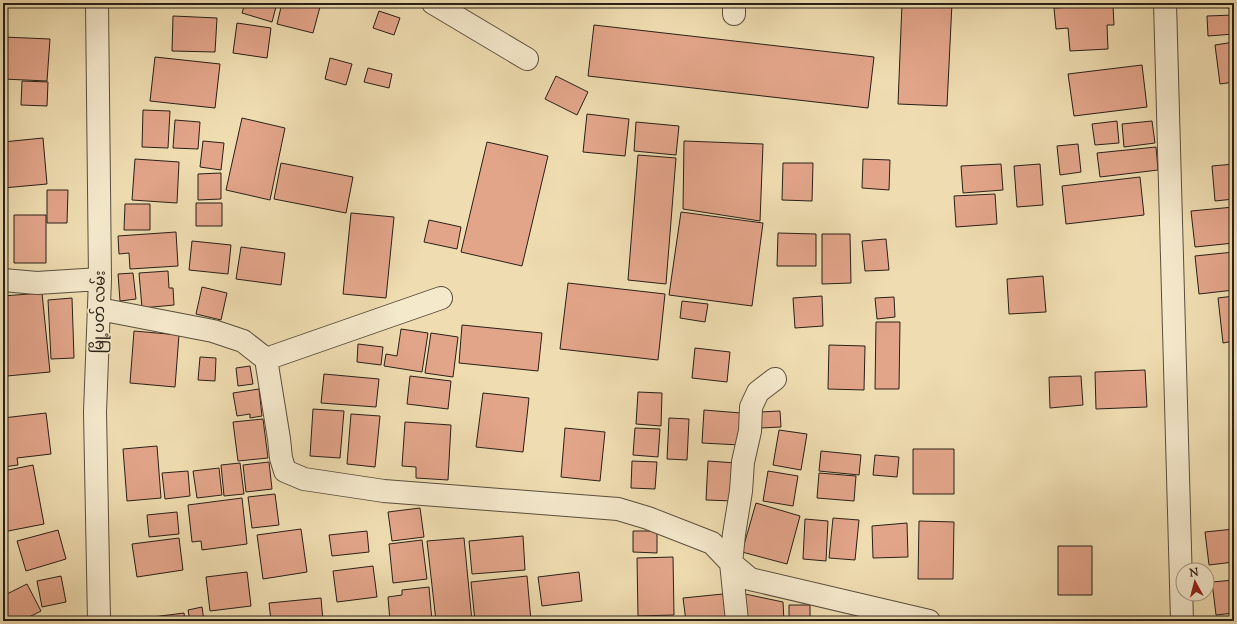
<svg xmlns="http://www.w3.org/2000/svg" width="1237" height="624" font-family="'Sorts Mill Goudy','Noto Sans Myanmar',serif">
  <rect width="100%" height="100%" fill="#efddb1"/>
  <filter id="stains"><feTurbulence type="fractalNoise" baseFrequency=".005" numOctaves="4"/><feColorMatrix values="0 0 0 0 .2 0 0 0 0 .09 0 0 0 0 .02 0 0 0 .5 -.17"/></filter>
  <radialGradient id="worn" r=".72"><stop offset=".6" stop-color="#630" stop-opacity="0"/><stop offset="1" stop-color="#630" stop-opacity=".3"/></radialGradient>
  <path fill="#e3a58a" stroke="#292016" d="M146,3H189V6Z
    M245,3H277L272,22L242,13Z
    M282,3H321L313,33L277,24Z
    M902,3H952L947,106L898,104Z
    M1228,3H1234V8H1228Z
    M1113,5L1114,25H1107L1108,49L1070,51L1068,28L1056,29L1054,8Z
    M379,11L400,18L394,35L373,28Z
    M1234,15V34L1208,36L1207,16Z
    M173,16L217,18L215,52L172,51Z
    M237,23L271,28L267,58L233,53Z
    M594,25L874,57L868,108L588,76Z
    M3,37L50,39L47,81L3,79Z
    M1234,42V82L1220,84L1215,45Z
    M155,57L220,64L215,108L150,101Z
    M330,58L352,64L346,85L325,79Z
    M1142,65L1147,107L1074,116L1068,74Z
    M368,68L392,74L389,88L364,82Z
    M556,76L588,92L577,115L545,99Z
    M22,81L48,82L47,106L21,105Z
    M143,110L170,111L168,148L142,147Z
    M587,114L629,119L625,156L583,152Z
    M242,118L285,128L270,200L226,190Z
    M175,120L200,122L198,149L173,148Z
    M1117,121L1119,143L1095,145L1092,124Z
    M1152,121L1155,143L1124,147L1122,124Z
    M636,122L679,126L676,155L634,151Z
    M43,138L47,184L3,188V142Z
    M203,141L224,143L221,170L200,167Z
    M684,141L763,144L760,221L683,209Z
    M487,142L548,156L522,266L461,252Z
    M1078,144L1081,172L1060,175L1057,146Z
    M1156,147L1158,170L1100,177L1097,153Z
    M638,155L676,158L666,284L628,280Z
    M135,159L179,162L177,203L132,200Z
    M863,159L890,160L889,190L862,188Z
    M281,163L353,177L346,213L274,199Z
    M783,163H813L812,201L782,200Z
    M1001,164L1003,190L963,193L961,166Z
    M1040,164L1043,205L1017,207L1014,166Z
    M1234,164V199L1215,201L1212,166Z
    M221,173V199L198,200V174Z
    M1140,177L1144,215L1066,224L1062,186Z
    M47,190H68L67,223H47Z
    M995,194L997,224L956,227L954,196Z
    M196,203H222V226H196Z
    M125,204H150V230H124Z
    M1234,207V243L1195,247L1191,211Z
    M681,212L763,223L752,306L669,295Z
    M351,213L394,217L386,298L343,294Z
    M14,215H46V263H14Z
    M429,220L461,227L457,249L424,242Z
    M176,232L178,266L130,269L129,253L119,254L118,236Z
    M778,233L816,234V266H777Z
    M822,234H850L851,283L822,284Z
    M886,239L889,270L865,271L862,241Z
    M192,241L231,245L228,274L189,270Z
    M241,247L285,253L281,285L236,279Z
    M1234,252V290L1199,294L1195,256Z
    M168,271L169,288H173L174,305L142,308L139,273Z
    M133,273L136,299L120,301L118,274Z
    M1043,276L1046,312L1009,314L1007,279Z
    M568,283L665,294L658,360L560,349Z
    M202,287L227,293L221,320L196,314Z
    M42,293L50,372L7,376L3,337V296Z
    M822,296L823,326L795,328L793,298Z
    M1234,296V341L1223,343L1218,298Z
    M894,297L895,317L877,319L875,298Z
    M72,298L74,358L51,359L48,300Z
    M682,301L708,304L705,322L680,318Z
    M876,322H900L899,389H875Z
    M462,325L542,333L538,371L459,363Z
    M401,329L428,333L422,372L384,366L386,354L397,356Z
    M134,331L179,335L175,387L130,383Z
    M431,333L458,337L453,377L425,373Z
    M358,344L383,347L381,365L357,362Z
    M829,345L865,346L864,390L828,389Z
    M695,348L730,352L727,382L692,378Z
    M200,357L216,358L215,381L198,380Z
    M250,366L253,384L238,386L236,368Z
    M1145,370L1147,407L1096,409L1095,372Z
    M324,374L379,379L376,407L321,403Z
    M410,376L451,381L448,409L407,404Z
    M1081,376L1083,405L1050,408L1049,377Z
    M259,389L262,416L250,418V414L237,416L233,393Z
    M638,392L662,393L661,426L636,424Z
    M483,393L529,398L523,452L476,447Z
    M313,409L344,411L340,458L310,456Z
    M704,410L741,413L740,445L702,443Z
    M780,411L781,427L760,428V412Z
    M46,413L51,454L17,458L18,465L3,467V418Z
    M351,414L380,416L375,467L347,464Z
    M669,418L689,419L687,460L667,459Z
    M263,419L268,458L238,461L233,422Z
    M405,422L451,425L448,480L416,478V467L402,466Z
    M565,428L605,432L600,481L561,477Z
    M635,428L660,429L658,457L633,455Z
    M779,430L807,434L801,470L773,465Z
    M157,446L161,498L127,501L123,449Z
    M913,449H954V494H913Z
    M821,451L861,455L859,475L819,471Z
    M875,455L899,457L897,477L873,475Z
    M632,461L657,462L655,489L631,488Z
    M708,461L736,463L734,501L706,500Z
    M269,462L272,489L246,492L243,465Z
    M240,463L244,494L224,496L221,465Z
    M33,465L44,524L3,532V471Z
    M219,468L222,495L197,498L193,471Z
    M188,471L190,496L165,499L162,473Z
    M768,471L798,476L793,506L763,501Z
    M819,473L856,476L854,501L817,498Z
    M275,494L279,525L252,528L248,497Z
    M242,498L247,544L202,550L201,541L192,542L188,505Z
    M756,503L800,516L787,564L742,552Z
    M420,508L424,537L392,541L388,512Z
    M177,512L179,534L149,537L147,515Z
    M833,518L859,520L855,560L829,558Z
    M805,519L828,521L826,561L803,559Z
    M919,521L954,522L953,579H918Z
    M907,523L908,557L873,558L872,526Z
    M301,529L307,572L263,579L257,535Z
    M1234,529V562L1209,565L1205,532Z
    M58,530L66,559L26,571L17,541Z
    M367,531L369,552L332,556L329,535Z
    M633,531H657V553L633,552Z
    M523,536L525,570L472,574L469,541Z
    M179,538L183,570L137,577L132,544Z
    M464,538L472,621H436L427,541Z
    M422,540L427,579L393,583L389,544Z
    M1058,546H1092V595H1058Z
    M673,557L674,615L638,616L637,558Z
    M373,566L377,597L337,602L333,571Z
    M247,572L251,606L210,611L206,577Z
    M579,572L582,601L542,606L538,577Z
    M61,576L66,602L42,607L37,581Z
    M527,576L531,621H475L471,582Z
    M1234,580V613L1216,615L1212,582Z
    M27,584L41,611L21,621H3V596Z
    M429,587L432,621H390L388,597L402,595V590Z
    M723,594L726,621H686L683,598Z
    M745,594L783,602L784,621H749V620H747Z
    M321,598L323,621H271L269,603Z
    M789,605H810V621H789Z
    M202,607L204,621H190L188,610Z
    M184,613L185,621H145V618Z
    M245,617V621H222V618Z
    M845,617V621H821V620Z
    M872,618V621H849Z"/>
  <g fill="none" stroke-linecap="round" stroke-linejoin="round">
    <defs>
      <path id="minor" d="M97,3L100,279L95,412L99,621
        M433,3L527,59
        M1165,3L1182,621
        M734,14V3
        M3,280L37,283L100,279
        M99,309L213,331L243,341L266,359L279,439L281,458L285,471L304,479L384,491L618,509L648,518L712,543L731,563L750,579L929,621
        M266,359L441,298
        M737,621L731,563L734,534L741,491L743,462L750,431L751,407L758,392L775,379"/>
    </defs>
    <use href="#minor" stroke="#5a4f3d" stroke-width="24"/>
    <use href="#minor" stroke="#f5e9cc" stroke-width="22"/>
  </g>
  <g text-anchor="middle" stroke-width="3.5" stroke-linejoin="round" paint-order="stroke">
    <g font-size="15" fill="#292016" stroke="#f5e9cc">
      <text transform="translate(99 312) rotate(-89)" y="5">မြို့ပတ် လမ်း</text>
    </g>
  </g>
  <rect width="1237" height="624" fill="none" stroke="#efddb1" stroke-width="16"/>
  <rect x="4" y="4" width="1229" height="616" fill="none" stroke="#292016" stroke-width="2"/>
  <rect x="8" y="8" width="1221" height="608" fill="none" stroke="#292016"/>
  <g transform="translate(1195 582) rotate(353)"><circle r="19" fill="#f5e9cc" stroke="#a39983"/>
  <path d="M0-3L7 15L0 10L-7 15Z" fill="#8f2418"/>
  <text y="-6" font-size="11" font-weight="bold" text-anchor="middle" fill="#292016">N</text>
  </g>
  <rect width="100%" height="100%" filter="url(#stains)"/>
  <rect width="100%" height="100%" fill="url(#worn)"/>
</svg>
